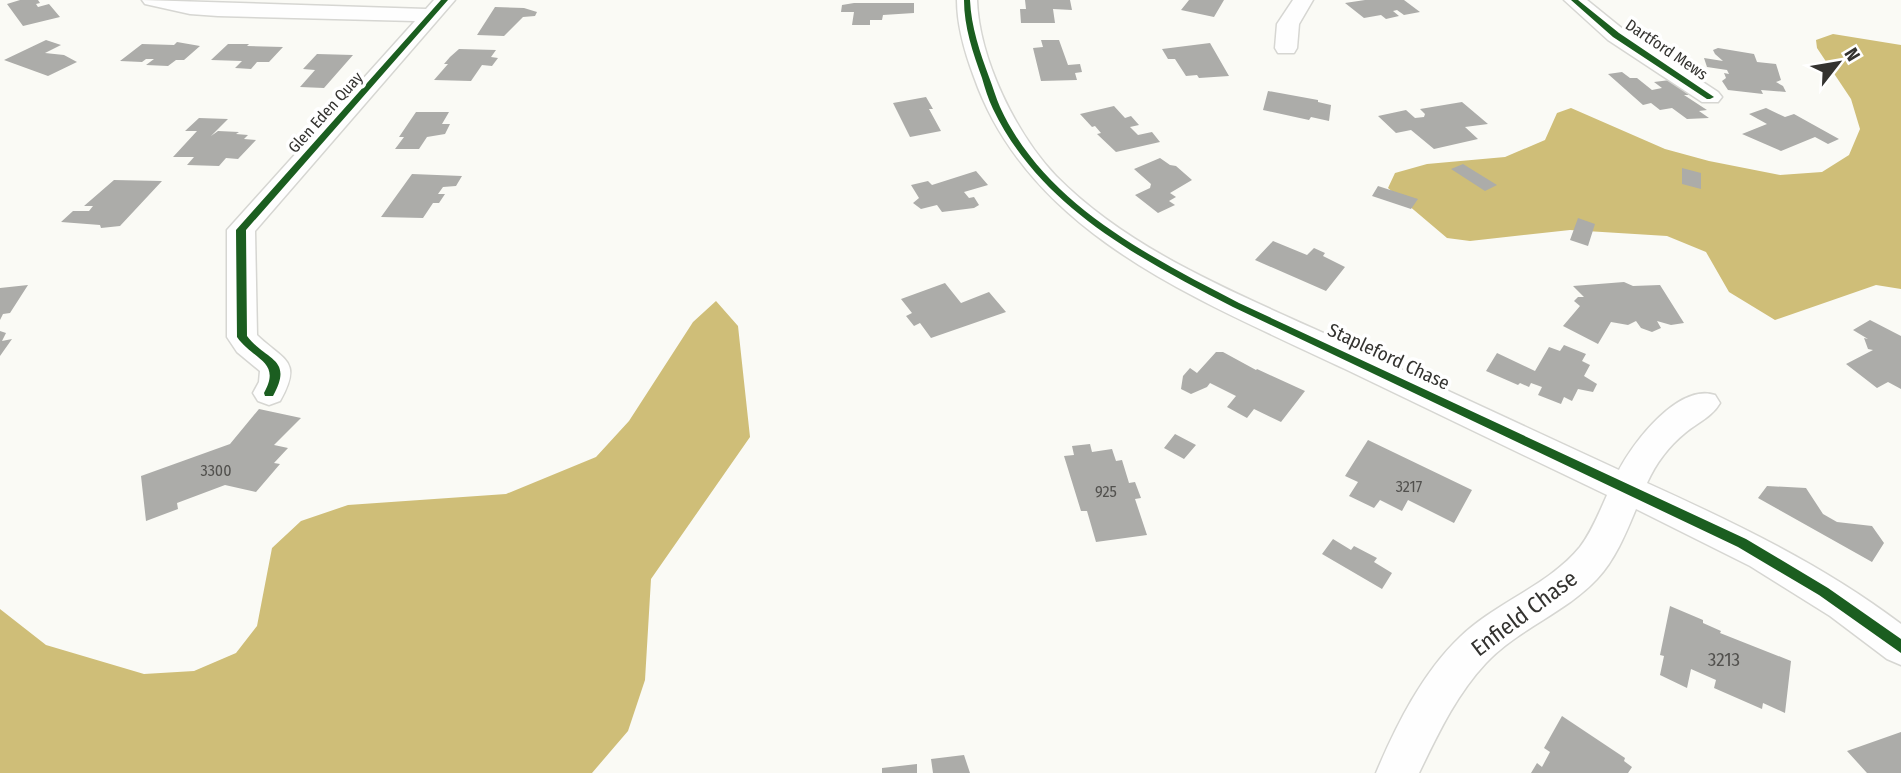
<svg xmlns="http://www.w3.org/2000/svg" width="1901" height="773" font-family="'Fira Sans Condensed',sans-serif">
  <rect width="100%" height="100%" fill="#fafaf5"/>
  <path fill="#cfbe78" d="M1833,34L1901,45V289L1876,285L1775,320L1729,292L1706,252L1667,236L1570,230L1470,241L1447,238L1388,188L1395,173L1427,164L1505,157L1545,140L1557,113L1571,108L1665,149L1709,161L1780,175L1822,172L1849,155L1860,129L1851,99L1817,48L1816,40Z
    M716,301L738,326L750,437L651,579L645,680L628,731L592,773H0V609L46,645L144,674L194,671L236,653L257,626L272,548L301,521L348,505L506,494L596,457L629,421L693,322Z"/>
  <path fill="#acaca9" d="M20,0H38L40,3L36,4L38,7L49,4L60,17L23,26L7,4Z
    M1025,0H1070L1072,10L1053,9L1055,23H1021L1020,9H1026Z
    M1189,0H1224L1214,17L1181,10Z
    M1365,0H1404L1420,12L1404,15L1397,10L1393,11L1399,16L1386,19L1381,15L1364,18L1345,3Z
    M854,3H914V13L883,15L882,20H870V25H852L854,12H841L842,5Z
    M495,7L524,8L537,12L535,16L523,17L504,36L477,35Z
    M46,40L61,45L45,53L64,55L77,62L48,76L4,60Z
    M1041,40H1059L1068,65L1080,64L1082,72L1075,73L1077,80L1041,81L1033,48L1043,47Z
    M177,42L200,46L184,60H176L168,66L146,65L154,59H146L142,62L120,61L142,44L174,45Z
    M1210,43L1229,76L1199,78L1197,75L1186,76L1175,59H1168L1162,49Z
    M228,44H249L247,46L283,47L269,62H257L251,69L235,68L242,61L211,60Z
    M1718,48L1754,54L1757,62L1776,64L1781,80L1776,82L1783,86L1786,92L1761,90L1763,94L1728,90L1722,81L1726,78L1724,73L1729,74L1727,70L1707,67L1704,58L1723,61L1715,54L1713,50Z
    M459,49L496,50L491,57L498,58L492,66L482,65L471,81L434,80L448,64H444L450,57Z
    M317,54L353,55L324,88L300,87L315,70L303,69Z
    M1622,72L1630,78H1637L1652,90L1662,88L1654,82L1670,80L1689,95H1684L1707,110L1699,111L1709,118L1687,119L1672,108L1660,110L1651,103L1643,105L1608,74Z
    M1268,91L1318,100V102L1331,105L1329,121L1311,117L1309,120L1263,110Z
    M926,97L933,109H929L941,131L910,137L893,103Z
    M1462,102L1488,124L1465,127L1478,139L1434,149L1411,130L1396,133L1378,116L1406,110L1415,118L1424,117L1425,114L1420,109Z
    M1114,106L1125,118L1131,116L1139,125L1130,127L1138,135L1152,132L1160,142L1116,152L1097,134L1101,133L1095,126L1092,127L1080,114Z
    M1766,108L1785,117L1794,114L1839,139L1828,144L1815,137L1781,151L1742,134L1767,124L1749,114Z
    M416,112H449L442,124H450L445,134L427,137L419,149H395L404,137H399Z
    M199,118L228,119L211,136L218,131L239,132L236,134L248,135L244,139L256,140L238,159L226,158L219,166L187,165L194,157H173L197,131H185Z
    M1160,158L1170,165L1176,166L1192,180L1170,193L1176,197L1169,201L1175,205L1158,213L1135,195L1150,188L1151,184L1134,169Z
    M1463,164L1497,185L1485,191L1451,169Z
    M1682,168L1701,173V189L1682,184Z
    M976,171L988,185L964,192L969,198L974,197L979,205L974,208L942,212L937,205L921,209L913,203L919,198L911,185L928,181L932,185Z
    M412,174L462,176L456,186L443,187L438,194H445L439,203H433L423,218L381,217Z
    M114,180L162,181L120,226L101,228L100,225L61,222L73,211H89L93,206H84Z
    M1378,186L1418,199L1411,209L1372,196Z
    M1578,218L1595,224L1588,246L1570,240Z
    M1273,241L1307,255L1314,248L1325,253L1323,256L1345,267L1326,291L1255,260Z
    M1624,282L1633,286L1660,285L1684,323L1671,325L1657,321L1661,328L1652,332L1641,328L1636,321L1628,325L1611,322L1598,344L1563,326L1580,306L1574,301L1578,297H1584L1573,286Z
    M945,283L961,303L989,292L1006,312L931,338L920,323L914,326L906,316L912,313L901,299Z
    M28,285L10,313L3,314L0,320V288Z
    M1870,320L1901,336V389L1888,382L1877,388L1846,364L1873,350L1868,349L1864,338L1868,339L1853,330Z
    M0,331L6,333L2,341L12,339L0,356Z
    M1564,345L1586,354L1582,361L1590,365L1584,376L1597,384L1593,392L1578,389L1572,401L1564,397L1561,404L1538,395L1542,387L1531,383L1529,387L1520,383L1518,385L1486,371L1497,353L1535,371L1549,347L1560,351Z
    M1216,352H1223L1256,370L1257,369L1305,391L1281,422L1254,409L1247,418L1227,407L1236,396L1210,383L1207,387L1191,394L1181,389L1183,376L1190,368L1197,373Z
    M259,409L301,418L274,445L288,448L274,463L280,464L256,492L225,485L177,503L178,509L146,521L141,476L230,444Z
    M1175,434L1196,445L1184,459L1164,448Z
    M1368,440L1472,490L1454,523L1408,500L1402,511L1380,500L1374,508L1349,496L1358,482L1345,476Z
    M1090,444L1092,452L1112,449L1116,461L1122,460L1129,483L1135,482L1141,498L1135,499L1147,535L1096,542L1087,511H1081L1064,456L1074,455L1072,446Z
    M1767,486L1806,488L1823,514L1837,522L1872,526L1884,543L1872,562L1758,498Z
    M1333,539L1351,550L1354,546L1377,558L1374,562L1392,573L1382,589L1322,554Z
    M1670,606L1703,620V623L1721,631L1720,633L1791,661L1785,713L1763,703L1762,709L1714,688L1716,680L1691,669L1687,688L1660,675L1664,656L1660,655Z
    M1562,716L1625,758L1624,761L1632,767L1628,773H1531L1537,763L1542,767L1550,752L1544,748Z
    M1901,732V773H1867L1847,751Z
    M964,755L970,773H933L931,759Z
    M917,764V773H882V768Z"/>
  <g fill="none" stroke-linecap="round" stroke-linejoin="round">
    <defs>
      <path id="minor" d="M142,0L426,9L434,0H455L255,231L257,335C284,361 303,360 280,401L269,405L258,401L253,393L259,382L260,371L237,352L227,337V230L415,21L218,16L190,14L145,4Z
        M957,0H977C979,59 1016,134 1056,176C1130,251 1236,293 1330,336C1426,381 1522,425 1619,470C1634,441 1679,383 1715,395L1720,403C1713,416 1697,423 1685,433C1669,446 1656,463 1647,483C1735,523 1823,565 1901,624V665L1887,659L1830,616L1750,566L1636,509C1626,533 1615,560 1597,579C1565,613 1518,629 1486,663C1456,695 1438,734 1419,773H1376C1396,726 1422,673 1460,637C1496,602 1548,586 1580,547C1592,531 1599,513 1607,495C1519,453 1432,411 1345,369C1203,301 1030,237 974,77C965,53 957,26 957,0Z
        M1293,0H1313L1299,24L1297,48L1294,53H1278L1275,48L1277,24Z
        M1564,0H1587L1624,30L1718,92L1722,97L1718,102H1702L1608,40Z"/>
    </defs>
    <use href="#minor" stroke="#d6d6d2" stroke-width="3"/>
    <use href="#minor" fill="#fefefe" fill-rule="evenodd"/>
    <defs>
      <path id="cycleway" d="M441,0H448L246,230L247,336C266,361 294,358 273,396H265L264,393C282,361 253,360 237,337L236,230Z
        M964,0H970C971,26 980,53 989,77C993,87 996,98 1000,107C1045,205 1149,256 1239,303L1746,539L1828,588L1901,639V653L1819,595L1738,547L1233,307C1140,259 1040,207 993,109C988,99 985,88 982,78C973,53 964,27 964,0Z
        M1571,0H1578L1619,33L1714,97L1710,99H1707L1613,37Z"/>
    </defs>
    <use href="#cycleway" stroke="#fff" stroke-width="5"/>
    <use href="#cycleway" fill="#1b5e20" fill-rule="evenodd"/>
  </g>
  <g text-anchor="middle" stroke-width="7" stroke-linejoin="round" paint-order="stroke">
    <g font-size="16" fill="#343330" stroke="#fff">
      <text transform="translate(1667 49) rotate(34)" y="6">Dartford Mews</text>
      <text transform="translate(325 112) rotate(-48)" y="6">Glen Eden Quay</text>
    </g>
    <g font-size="16" fill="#52514e">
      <text x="216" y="476">3300</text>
      <text x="1409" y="492">3217</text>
      <text x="1106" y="497">925</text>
    </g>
    <g font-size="19" fill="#343330" stroke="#fff">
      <text transform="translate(1389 356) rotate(25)" y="7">Stapleford Chase</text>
    </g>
    <g font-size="19" fill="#52514e">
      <text x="1724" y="666">3213</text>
    </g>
    <g font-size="23" fill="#343330" stroke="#fff">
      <text transform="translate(1524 613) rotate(-37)" y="8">Enfield Chase</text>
    </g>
  </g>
  <g transform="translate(1838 63) rotate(59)" stroke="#ffffff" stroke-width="5" paint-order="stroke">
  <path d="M0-5L12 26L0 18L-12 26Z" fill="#343330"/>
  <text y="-10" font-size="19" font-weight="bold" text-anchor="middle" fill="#343330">N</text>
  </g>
</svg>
